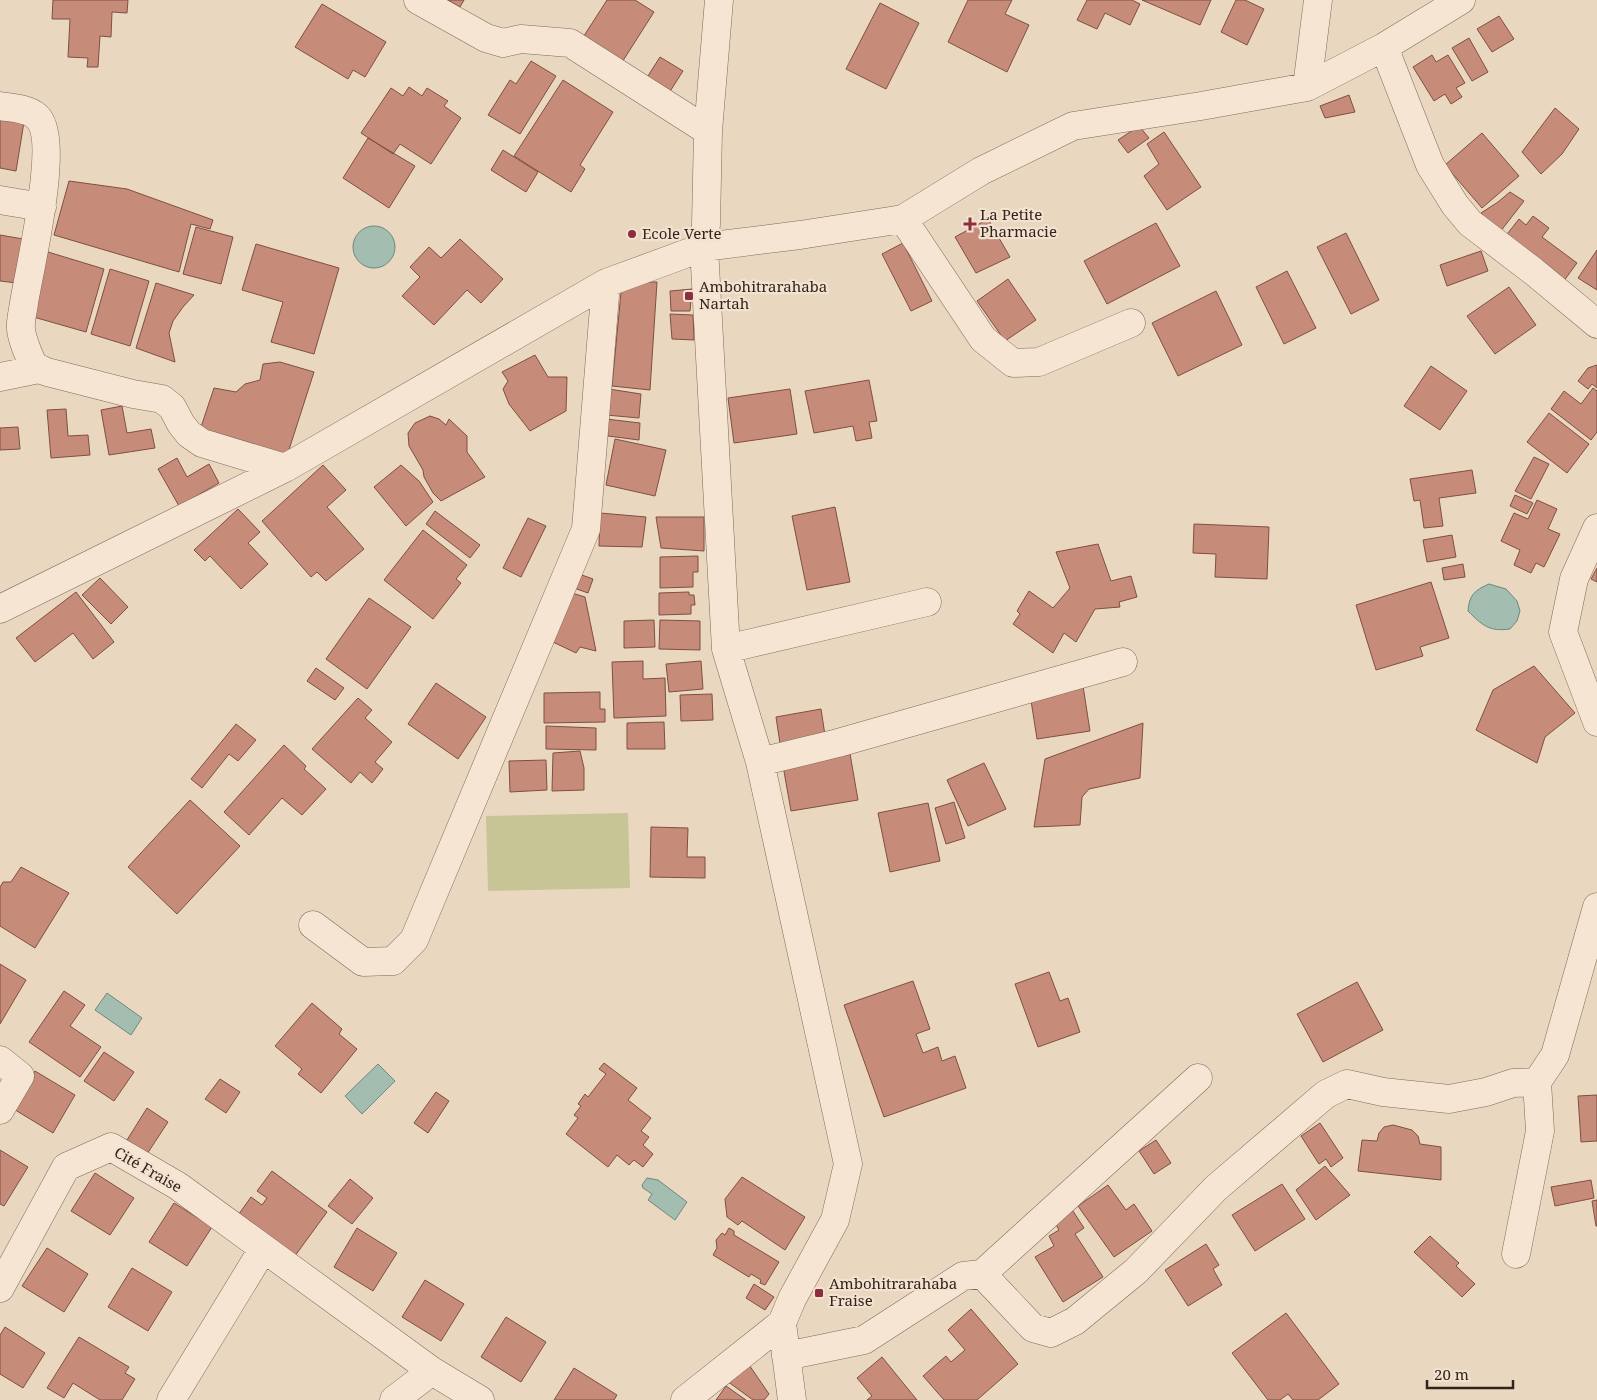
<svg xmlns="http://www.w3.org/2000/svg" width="1597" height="1400" font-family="'Noto Serif',serif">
  <rect width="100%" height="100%" fill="#ead7c0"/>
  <path fill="#c7c495" d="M628,813L630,888L488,891L486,816Z"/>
  <path fill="#a3bdb1" stroke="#6b897d" d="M353 247a21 21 0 1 1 42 0a21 21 0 1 1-42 0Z
    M1489,584L1506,589L1517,601L1520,611L1517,621L1510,629C1489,632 1482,625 1468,611C1469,595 1475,590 1489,584Z
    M107,993L142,1018L131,1035L95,1010Z
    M378,1064L395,1081L362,1114L345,1096Z
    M647,1178L658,1180L687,1202L675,1220L648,1200L652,1194L643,1188L642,1185Z"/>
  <path fill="#c68c79" stroke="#7f4f41" d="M53,0H128L127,13L112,12L111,37L100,36L98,67H87L88,58L68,57L70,19H52Z
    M448,0H464L460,7Z
    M607,0H635L654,12L619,67L580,42Z
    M968,0H1012L1005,14L1029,25L1007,72L948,42Z
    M1087,0H1132L1140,4L1130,25L1105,13L1097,29L1077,20Z
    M1142,0H1211L1200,25Z
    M1236,0H1245L1264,9L1247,45L1221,32Z
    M880,3L919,23L886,89L846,69Z
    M322,4L386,42L365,77L353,70L348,79L295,47Z
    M1499,16L1514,39L1492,52L1477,29Z
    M1469,38L1488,72L1472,81L1452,48Z
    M1432,55L1436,62L1448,55L1465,83L1456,88L1462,97L1451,104L1445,94L1434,101L1413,67Z
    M660,57L683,71L669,93L646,79Z
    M531,61L556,76L520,134L488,115L510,80L516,84Z
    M563,80L613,112L580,165L585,169L571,192L514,156Z
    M409,87L422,96L427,88L448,101L444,106L461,118L431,164L400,144L393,154L361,133L391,88L403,96Z
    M1349,95L1355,112L1325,118L1320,106Z
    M1555,108L1579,129L1562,154L1541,174L1522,152Z
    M0,118L24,122L16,171L0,168Z
    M1139,126L1149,138L1128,153L1118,140Z
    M1164,132L1201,187L1167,210L1144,176L1159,164L1147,144Z
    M1482,133L1519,176L1482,208L1445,165Z
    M368,138L415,166L389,208L343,178Z
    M503,150L538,172L526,192L491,170Z
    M69,181L127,189L213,220L210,229L191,224L179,272L54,235Z
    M1510,192L1524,201L1500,232L1481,213L1498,202Z
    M1533,216L1549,228L1542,237L1577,263L1563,282L1504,238L1519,219L1526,225Z
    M988,219L1010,257L976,273L955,237Z
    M1156,223L1180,266L1107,304L1084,261Z
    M196,227L233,237L221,284L183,274Z
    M1346,233L1379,300L1351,314L1317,247Z
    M0,235L23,239L17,283L0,281Z
    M460,239L503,279L481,303L467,290L434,325L402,296L420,277L410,267L429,247L441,258Z
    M903,243L932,301L911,311L882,254Z
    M256,244L339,268L314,354L271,342L283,302L242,290Z
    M1597,250V290L1578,278Z
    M1481,251L1488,271L1447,286L1440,265Z
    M48,252L104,269L86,332L30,316Z
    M110,269L149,281L130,346L91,334Z
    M1287,271L1316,328L1284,344L1256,287Z
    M1008,279L1036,320L1005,341L977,301Z
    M622,282H657L650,390L612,386Z
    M156,283L194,295L183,307L173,321L169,333L175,362L136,348Z
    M1509,287L1536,325L1495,354L1467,316Z
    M692,289L690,311H671L670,291Z
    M1216,291L1242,345L1178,376L1152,323Z
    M670,314L693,315L694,340L672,339Z
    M535,355L548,377H567L566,411L530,431L509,404L503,389L508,381L502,372Z
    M280,362L314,372L286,459L198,436L214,388L236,392L245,384L260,380L263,364Z
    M1597,365V388L1592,384L1588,389L1578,381L1588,368Z
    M1431,366L1467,391L1440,430L1404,406Z
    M869,380L877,421L869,422L872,438L856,441L853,426L814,433L805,391Z
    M1593,388L1597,391V432L1591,440L1551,409L1564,391L1581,404Z
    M609,389L641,394L639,418L606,415Z
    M790,389L797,434L734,443L728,398Z
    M122,406L127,433L151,429L155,448L109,455L101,410Z
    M66,409L68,436L88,435L90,455L51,458L47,410Z
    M1549,413L1589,444L1567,473L1527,442Z
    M430,416L439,419L446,425L449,419L467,436V452L485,477L441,501L433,493L424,477L423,470L409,446L408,433L415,423Z
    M606,419L640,423L639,440L608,436Z
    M18,427L20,449L0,450V428Z
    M615,439L666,450L655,496L606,485Z
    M1534,457L1549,464L1531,499L1515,491Z
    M177,458L187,477L209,464L219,483L179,506L158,469Z
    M323,465L346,490L327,507L364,549L326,581L317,572L311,577L262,521Z
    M401,465L419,481L433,502L406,526L374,487Z
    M1472,470L1476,493L1439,498L1443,526L1424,528L1420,500L1414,501L1410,479Z
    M1515,495L1533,503L1527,514L1510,506Z
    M1537,500L1557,509L1548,529L1560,534L1544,567L1536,563L1531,573L1514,565L1520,550L1501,541L1514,513L1528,519Z
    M835,507L850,582L807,590L792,516Z
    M238,509L260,532L248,543L268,564L241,589L210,556L205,561L194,550Z
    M435,511L480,545L470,558L426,524Z
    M600,513L646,517L642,547L599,546Z
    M656,517H704V551L661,548Z
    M528,518L546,526L521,577L503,568Z
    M1194,524L1269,527L1267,579L1215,577L1216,554L1193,553Z
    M423,530L467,565L456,579L461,583L433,619L384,580Z
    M1452,535L1456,557L1427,562L1423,540Z
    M1098,544L1111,581L1131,576L1137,597L1119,602L1120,607L1095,609L1076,642L1064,633L1053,653L1013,624L1020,614L1017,611L1029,591L1053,608L1070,588L1056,552Z
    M698,556V572H693V587L660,588V557Z
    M1463,564L1465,577L1444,580L1442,568Z
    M1597,568V582L1591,579Z
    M579,574L593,579L588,593L574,588Z
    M100,578L128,607L111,624L82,595Z
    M1431,582L1449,638L1420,647L1423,656L1376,670L1356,605Z
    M76,592L114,642L93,659L73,633L35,662L16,638Z
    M689,592V595H694L695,605H691V614L659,615V593Z
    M572,593L585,597L596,651L580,647L576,653L553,642Z
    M369,598L411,627L367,689L326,659Z
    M654,620L655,647L624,648V621Z
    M660,620L700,621V650L659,649Z
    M643,661V679L665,678L666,716L614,718L612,662Z
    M701,661L703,689L669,692L666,664Z
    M1534,666L1575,713L1545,737L1537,763L1476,730L1493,690Z
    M316,668L344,688L335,700L307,681Z
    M436,683L486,717L458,759L408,724Z
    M1083,686L1090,731L1037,739L1030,694Z
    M600,692V709H605V722L544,723V693Z
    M712,694L713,720L681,721L680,695Z
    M358,698L372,710L365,718L392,742L375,762L383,769L372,783L360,772L351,783L312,749Z
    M821,709L826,742L781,750L776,717Z
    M664,722L665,749H627V723Z
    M1143,723L1140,778L1089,789L1082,797L1080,825L1034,827L1045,759Z
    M236,724L256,740L238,761L229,754L202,788L191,779Z
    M546,726L596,728V750L546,749Z
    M284,745L306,766L304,769L326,789L302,815L282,798L249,835L224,812Z
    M849,748L858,800L791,811L782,760Z
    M580,751L584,768V790L552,791L553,753Z
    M546,760L547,790L510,792L509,761Z
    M984,763L1006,809L968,826L947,780Z
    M190,800L240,846L177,914L128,867Z
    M954,802L965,838L946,844L935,808Z
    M928,803L940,861L890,872L878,813Z
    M651,827L688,828L687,857H705V878L650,877Z
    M21,867L69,893L35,948L0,926V887L3,882H11Z
    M0,964L26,980L0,1024Z
    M1049,972L1060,1001L1068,998L1080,1032L1038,1047L1015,984Z
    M913,981L930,1029L916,1034L923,1053L938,1047L942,1061L955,1056L966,1088L884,1117L844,1005Z
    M1357,982L1383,1030L1323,1062L1297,1014Z
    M64,991L85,1005L70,1026L101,1047L80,1077L29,1042Z
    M312,1003L342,1029L339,1034L357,1049L321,1093L298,1074L302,1069L275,1046Z
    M104,1052L134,1072L114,1101L84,1081Z
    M604,1063L637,1088L628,1100L651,1118L641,1131L649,1137L643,1145L653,1154L643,1167L634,1160L629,1165L617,1155L608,1167L566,1134L578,1118L574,1115L581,1106L578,1104L585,1094L588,1097L606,1074L599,1069Z
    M35,1071L75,1095L53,1133L12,1108Z
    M220,1079L240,1092L226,1113L205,1099Z
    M436,1092L449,1101L428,1133L414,1123Z
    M1597,1095V1141L1581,1142L1578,1096Z
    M147,1108L168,1122L147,1154L127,1140Z
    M1320,1123L1343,1158L1331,1167L1326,1159L1319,1164L1301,1136Z
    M1393,1125L1412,1130L1418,1136L1420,1144L1441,1147V1180L1358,1171L1362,1140L1377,1141L1379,1133L1384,1127Z
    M1156,1140L1171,1163L1154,1174L1139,1151Z
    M0,1150L28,1167L4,1206L0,1204Z
    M1325,1166L1350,1195L1316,1220L1296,1190Z
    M272,1171L327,1212L292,1260L236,1218L251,1197L262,1205L267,1198L257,1191Z
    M95,1173L134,1198L110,1235L71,1211Z
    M742,1177L805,1217L785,1250L742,1221L738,1225L727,1217L725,1199Z
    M350,1179L373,1198L352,1224L328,1206Z
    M1591,1180L1594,1198L1555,1206L1551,1187Z
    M1282,1184L1305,1219L1255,1251L1232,1215Z
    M1108,1185L1126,1210L1134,1204L1152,1231L1114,1257L1078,1206Z
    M1597,1200V1226H1596L1592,1201Z
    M174,1203L212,1227L187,1266L149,1242Z
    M1069,1205L1084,1228L1075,1234L1103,1277L1063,1302L1035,1257L1054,1246L1049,1236L1059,1230L1051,1216Z
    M357,1228L397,1253L373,1291L334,1267Z
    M729,1228L734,1231V1235L779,1262L765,1285L760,1283L761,1280L751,1274L749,1277L713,1255L717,1248L716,1240L722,1233L725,1235Z
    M1430,1236L1459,1263L1456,1266L1475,1284L1462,1297L1414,1252Z
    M1206,1244L1219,1265L1213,1269L1222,1285L1188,1306L1165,1270Z
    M47,1248L88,1274L64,1312L22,1286Z
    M132,1268L172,1292L148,1331L108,1307Z
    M425,1280L464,1304L441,1341L402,1317Z
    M754,1284L774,1297L765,1310L746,1298Z
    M971,1309L1018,1364L977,1400H944L923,1376L946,1356L951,1362L965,1350L948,1330Z
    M1286,1313L1339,1384L1318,1400H1293L1288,1394L1280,1400H1268L1232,1353Z
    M506,1317L546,1342L521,1382L481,1357Z
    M5,1327L45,1353L23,1388L0,1374V1335Z
    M79,1337L129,1367L125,1373L135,1379L122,1400H100L73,1383L64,1398L47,1388Z
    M882,1357L917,1400H867L872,1396L857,1378Z
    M745,1359L769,1394L764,1400H753L727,1381Z
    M574,1368L617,1395L614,1400H554Z
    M726,1386L746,1400H716Z"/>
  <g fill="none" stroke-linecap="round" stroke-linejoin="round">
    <defs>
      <path id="minor" d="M418,0L486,38L503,43L521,39L570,43L708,131
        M719,0L708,131L706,224L704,247L726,649L760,762L848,1164L835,1220L792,1299L782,1323L792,1400
        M1384,47L1430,165L1455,205L1470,223L1533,271L1597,324
        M1307,87L1318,0
        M0,106C12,108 27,108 36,116C62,137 29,270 24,303C23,311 20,321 21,329C21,336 30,360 34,365C38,369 43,370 47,372L133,394L162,399L172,407L181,424L189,434L202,443L285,468
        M0,200L42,207
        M903,219L983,339L1013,363L1039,362L1131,323
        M0,377L39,369
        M1597,528L1574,579L1563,632L1597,722
        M0,609L285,468L606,283L704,247L800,235L903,219L981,171L1073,126L1201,106L1307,87L1384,47L1461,0
        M726,649L927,602
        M760,762L838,743L1123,662
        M313,925L363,962L393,961L414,940L586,529L606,283
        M0,1060L20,1076L0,1110
        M1516,1254L1540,1131L1537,1082
        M982,1274L1198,1078
        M0,1288L66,1167L111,1147L178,1186L432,1371L480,1400
        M786,1356L864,1340L963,1276L982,1274L1033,1328L1051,1333L1075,1321L1136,1271L1216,1188L1326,1094L1347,1084L1383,1092L1449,1099L1486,1092L1513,1083L1537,1082L1555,1055L1597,907
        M171,1400L263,1249
        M394,1400L432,1371
        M685,1400L782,1323"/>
    </defs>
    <use href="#minor" stroke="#82685a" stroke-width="29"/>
    <use href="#minor" stroke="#f6e5d3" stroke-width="28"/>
  </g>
  <g fill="#8c2e3e" stroke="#f2e2cf" stroke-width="2">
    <path d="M967.5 216.5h5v5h5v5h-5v5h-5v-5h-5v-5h5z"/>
    <circle cx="632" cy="234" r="5"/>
    <rect x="684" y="291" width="10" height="10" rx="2.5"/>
    <rect x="814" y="1288" width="10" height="10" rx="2.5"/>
  </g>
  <g text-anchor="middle" stroke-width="4.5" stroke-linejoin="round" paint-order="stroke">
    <g font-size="15" fill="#32241d" stroke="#f2e2cf" text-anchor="start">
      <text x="980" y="220">La Petite<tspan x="980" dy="17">Pharmacie</tspan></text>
      <text x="642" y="239">Ecole Verte</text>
      <text x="699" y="292">Ambohitrarahaba<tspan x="699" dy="17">Nartah</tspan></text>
      <text x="829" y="1289">Ambohitrarahaba<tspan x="829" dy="17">Fraise</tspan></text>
    </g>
    <g font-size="15" fill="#32241d" stroke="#f2e2cf">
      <text transform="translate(148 1170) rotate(30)" y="5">Cité Fraise</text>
    </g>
  </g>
  <path d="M1427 1380v8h86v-8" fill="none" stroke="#32241d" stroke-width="2.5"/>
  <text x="1434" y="1380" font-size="15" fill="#32241d" stroke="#f2e2cf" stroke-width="4" paint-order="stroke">20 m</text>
</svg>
